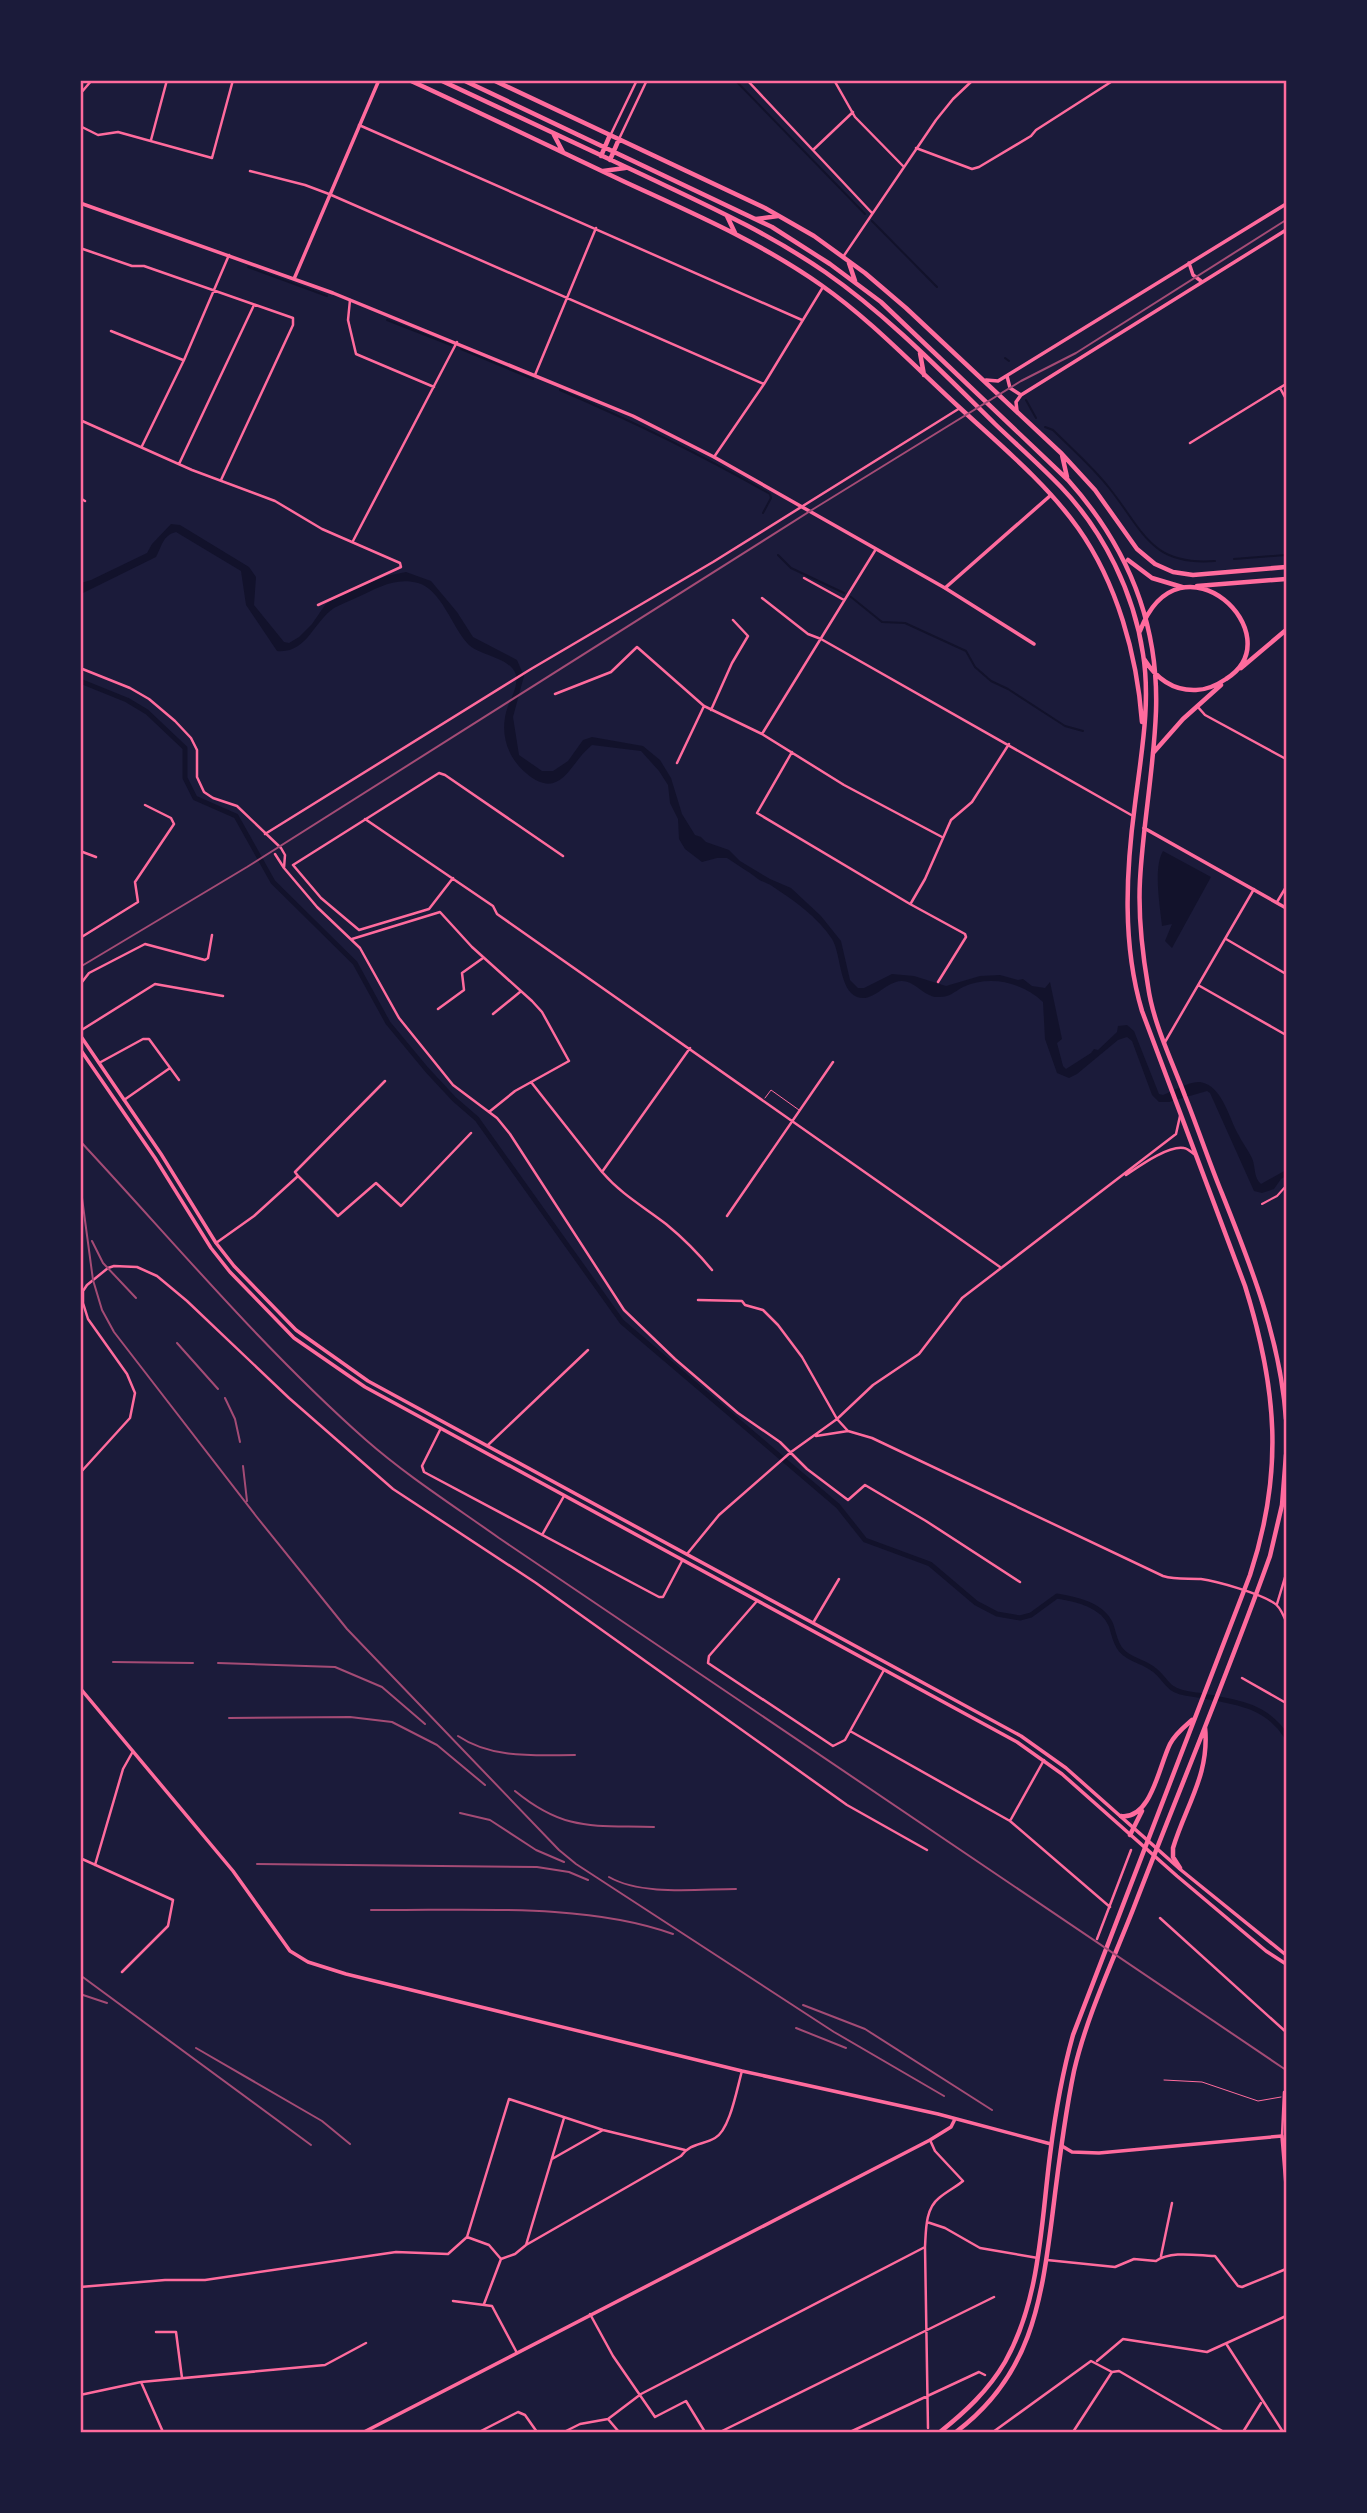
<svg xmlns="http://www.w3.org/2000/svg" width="1367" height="2513" font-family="'DejaVu Sans',sans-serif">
  <rect width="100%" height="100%" fill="#1b1b3a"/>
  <path fill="#12122b" d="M171,524L180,525L249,567L256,577L254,605L284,642L289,643L299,637L312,624L325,605L336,597L386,576L406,572L431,581L457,612L473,637L517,660L524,676L513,717L519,755L542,771H553L568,761L583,740L592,737L643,746L660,760L671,778L682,814L695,835L701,837L706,842L729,850L740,861L770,879L791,888L821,916L841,941L850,980L858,988H864L892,974L914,976L946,986L980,976L1000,975L1018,980L1023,979L1032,986L1045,988L1050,982L1062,1039L1057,1043L1063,1066L1066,1069L1091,1053L1094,1049L1098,1050L1117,1032L1118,1026L1127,1025L1134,1031L1159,1094L1163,1095C1173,1091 1189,1081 1200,1082C1222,1085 1229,1118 1238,1134C1242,1142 1248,1150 1252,1158C1256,1167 1253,1177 1261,1184L1286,1170V1176L1281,1179L1274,1189L1262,1193L1254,1191L1210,1093L1207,1091L1169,1102H1159L1152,1095L1132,1041L1127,1037L1118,1040L1077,1074L1069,1078L1057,1073L1045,1039L1043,1002C1022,982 990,975 963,987C954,992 950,997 939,997C924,998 915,980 901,981C885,982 873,1003 857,997C839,990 841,953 832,939C818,917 793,900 772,886C768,883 762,882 758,879C748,871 737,865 727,858H717L702,862L685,849L679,839L678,819L670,803L668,785L659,771L641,751L592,745C570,762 561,803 526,773C506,756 499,731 508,706C512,697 518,685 516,675C511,657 479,656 468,644C452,627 441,589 418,583C395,577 378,588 358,597C350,601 341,604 334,608C313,622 307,654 277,651L246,605L241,571L176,532C163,535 162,546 156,557L81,594V583L91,580L147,553L152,544Z
    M1163,851L1211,877L1172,948L1165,941L1172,924L1162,926C1160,906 1153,868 1163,851Z"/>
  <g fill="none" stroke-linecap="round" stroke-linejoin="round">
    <path stroke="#12122b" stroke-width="2" d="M735,80L865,214
      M872,221L937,287
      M248,267L327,296
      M387,320L451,345
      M461,349L533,379
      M1005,358L1009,361
      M560,390C632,421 702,455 770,494L771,498L763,513
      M1026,400L1036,418
      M1045,427L1053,430C1072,449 1094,468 1110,489C1144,532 1151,566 1215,561
      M778,555L791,568L844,593
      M1234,559L1286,555
      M851,597L882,622L905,623L966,651L975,667L991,681L1008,689L1065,726L1083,731"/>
    <path stroke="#12122b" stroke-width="5" d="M80,681L127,700L147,712L185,748V778L195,798L236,816L273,882L355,963L388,1023L427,1070L454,1099L477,1119L622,1322L838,1506L865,1540L930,1564L976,1603L997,1614L1020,1618L1031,1615L1057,1596C1076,1599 1103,1605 1111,1625C1114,1634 1115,1643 1121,1650C1129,1660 1143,1661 1153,1669C1161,1674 1165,1683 1172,1688C1178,1693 1190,1694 1197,1695C1232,1701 1266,1704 1286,1736"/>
    <path stroke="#ff6b9d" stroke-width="1" d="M765,1098L771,1090L799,1110
      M1164,2080L1202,2082L1258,2101L1281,2097"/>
    <path stroke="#ff6b9d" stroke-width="2" d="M1262,1204L1277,1196L1286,1186"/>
    <path stroke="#ff6b9d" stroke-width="2.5" d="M747,80L872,213
      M834,80L855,117L903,166
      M80,94L92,80
      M359,125L802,320
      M80,126L98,135L118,132L212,158L233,80
      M611,134L637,80
      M619,139L647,80
      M151,140L167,80
      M916,148L972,169L979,167L1031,136L1036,130L1114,80
      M813,150L853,112
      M250,171L305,185L329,194L764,384
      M80,248L132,266H144L293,318V325L221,480
      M843,257L936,120L953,99L973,80
      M350,300L348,320L356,354L434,387
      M111,331L183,360
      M535,375L596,228
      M1280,388L1286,399
      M80,420L192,470L275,501L322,529L400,563L401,567L318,605
      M1190,443L1286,384
      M142,446L184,360L229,255
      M714,457L764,384L823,287
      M179,464L254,305
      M80,498L85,501
      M353,541L457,342
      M804,578L844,600
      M762,598L808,634L821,639L1133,816
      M80,668L130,688L149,699L175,721L191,738L197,750V777L204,792L213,798L237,806L281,848L285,855L284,868
      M555,694L611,672L637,647L704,706L762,734L844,785L942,837
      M1197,706L1205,715L1286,759
      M711,710L732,663L748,636L733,620
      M762,734L876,549
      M792,752L757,813L910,904L965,934L966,937L938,982
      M677,763L704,706
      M365,819L493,906L497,914L1000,1267
      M265,834L531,669L713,562L960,408
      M80,851L96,857
      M275,854L284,868L317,907L360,948L399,1018L453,1085L497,1118L510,1134L624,1310L675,1359L738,1413L780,1442L807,1469L848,1500L865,1485L926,1521L1020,1582
      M453,878L429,909L359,930L321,898L293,865L439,773L445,775L563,856
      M1277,902L1286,887
      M911,903L925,879L951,820L972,802L1009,744
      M80,938L138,902L135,882L174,824L171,818L145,805
      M352,939L440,912L472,947L532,1001L542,1012L569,1061L515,1091L489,1112
      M1226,939L1286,974
      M82,982L89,973L145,944L205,960L208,958L212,935
      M1198,985L1286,1035
      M438,1009L464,990L462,973L483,958
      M493,1014L520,992
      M80,1031L155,984L223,996
      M1165,1042L1254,889
      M99,1063L143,1039H149L179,1080
      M531,1082L602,1172L690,1048
      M124,1100L170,1068
      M603,1173C621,1194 644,1207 666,1224C683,1238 698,1253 712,1270
      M1126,1175C1138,1167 1168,1145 1184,1148C1186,1148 1193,1153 1194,1154
      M298,1176L338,1216L376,1183L401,1206L471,1133
      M727,1216L833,1062
      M216,1243L254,1216L298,1176L295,1172L385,1081
      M698,1300L742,1301L745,1305L763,1310L778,1325L802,1357L837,1419L873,1385L919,1354L962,1298L1176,1134L1180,1116
      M441,1428L422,1466L424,1472L659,1597H663L682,1561
      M816,1436L848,1431L872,1438L1163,1576C1176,1580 1188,1578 1201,1579C1217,1581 1261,1594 1274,1603C1280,1606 1283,1615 1286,1621
      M488,1445L588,1350
      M80,1473L130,1418L135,1393L127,1374L88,1319L83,1303V1291L87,1285L108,1268L114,1266L137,1267L157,1276L187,1301L289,1398L393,1489L536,1583L847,1805L927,1850
      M542,1535L564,1496
      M687,1554L719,1515L791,1452L837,1419L848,1431
      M757,1601L709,1656L708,1663L833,1746L845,1740L884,1670
      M1277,1604L1286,1574
      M813,1623L839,1579
      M1242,1678L1286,1703
      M850,1731L1010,1821L1110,1907
      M1010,1821L1044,1760
      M80,1858L173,1900L168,1926L122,1972
      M95,1865L123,1769L132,1753
      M1160,1918L1286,2032
      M1097,1939L1131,1850
      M1286,2048V1962
      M1282,2136L1284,2092
      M552,2159L603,2130
      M927,2222L945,2228L980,2248L1038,2258
      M467,2237L489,2245L501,2259
      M526,2245L564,2118
      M1161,2256L1172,2203
      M501,2259L515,2254L526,2245L681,2156C690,2143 703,2145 715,2138C730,2130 737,2088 742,2071
      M1047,2260L1115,2267L1134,2259L1156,2261C1170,2251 1194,2255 1212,2256H1215L1238,2286L1242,2287L1286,2269
      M80,2287L165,2280H205L396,2252L448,2254L467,2237L509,2099L603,2130L685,2150
      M453,2301L492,2306L517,2353
      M484,2304L501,2259
      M590,2314L613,2356L655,2417L686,2401L705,2432
      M156,2332H176L182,2378
      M1227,2345L1283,2432
      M1097,2361L1123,2339L1207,2352L1286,2316
      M141,2382L163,2432
      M80,2395L141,2382L325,2365L366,2343
      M608,2419L619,2432
      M928,2428L925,2247C926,2231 925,2209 939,2198C947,2191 956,2187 963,2181L935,2151L930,2140
      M479,2432L518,2412L525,2415L537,2432
      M564,2432L580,2424L608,2419L641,2394L925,2247
      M720,2432L994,2297
      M850,2432L979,2372L985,2375
      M993,2432L1091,2361L1112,2372L1119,2371L1224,2432
      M1073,2432L1112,2372
      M1243,2432L1261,2403"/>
    <path stroke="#ff6b9d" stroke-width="3.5" d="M80,203L333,293L633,416L714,457L945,588L1034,644
      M294,279L379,80
      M945,588L1051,495
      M1144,828L1286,908
      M80,1688L233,1871L290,1951L308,1962L346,1974L742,2071L938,2114L1051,2144
      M364,2432L930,2140L951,2127L955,2119"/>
    <path stroke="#ff6b9d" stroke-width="3.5" d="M1189,263L1193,275L1201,281
      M1007,376L1010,388L1021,395
      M986,380L998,381L1286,204
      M1017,411L1016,402L1021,395L1286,230
      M1062,2146L1072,2152L1099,2153L1282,2136L1286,2185"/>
    <path stroke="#ff6b9d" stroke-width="3.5" d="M80,1035L161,1154L216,1243L234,1266L296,1330L368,1381L1021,1736L1066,1768L1181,1870L1286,1955
      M80,1049L155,1158L211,1248L230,1272L294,1338L365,1387L1017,1742L1062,1774L1177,1876L1266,1951L1286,1964"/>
    <path stroke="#ff6b9d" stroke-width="4.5" d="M409,80C481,113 553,148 625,182C692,213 760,242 821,285C871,320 914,366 960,408C1000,445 1046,483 1078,528C1117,583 1137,655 1142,722
      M440,80C507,112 574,143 641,174C704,204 767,232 825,272C887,315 941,371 995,424C1017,445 1040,465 1061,487C1104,532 1134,593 1143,654C1151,703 1141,755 1135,804C1126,871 1122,944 1142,1011L1245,1286C1277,1388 1284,1472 1250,1575L1073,2035C1062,2074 1055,2115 1050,2155C1041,2225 1040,2300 1005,2362C988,2391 965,2412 940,2432
      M463,80L772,227L830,264L881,302L1068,480C1127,546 1159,621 1156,711C1154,768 1143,824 1140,880C1138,916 1142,951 1148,986C1153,1023 1172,1061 1185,1096C1197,1126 1207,1156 1219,1186C1249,1261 1280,1336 1286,1419
      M493,80L765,208L814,236L865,273L906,308L1062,454L1095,490L1137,549L1155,564L1173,572L1193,575L1286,567
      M554,135L563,152
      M601,156L610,135
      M610,160L619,139
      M603,171L625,168
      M727,216L735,233
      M756,219L778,216
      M849,263L855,281
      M920,353L924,375
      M1062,455L1067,477
      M1128,560L1152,578L1182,587
      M1197,586L1286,579
      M1140,631C1180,526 1295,636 1226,679C1217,685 1207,690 1196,690C1173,691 1156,678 1144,659
      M1241,668L1286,630
      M1153,753L1183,719L1221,685
      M1121,1816C1151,1820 1159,1766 1170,1744C1175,1734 1184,1727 1192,1720
      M1130,1835L1142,1811
      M1180,1868L1173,1857V1848C1186,1805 1210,1774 1205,1727
      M956,2432C1030,2377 1041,2304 1052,2218C1058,2169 1064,2119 1074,2071C1087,2015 1113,1961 1134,1907C1179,1790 1228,1674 1270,1556L1282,1505L1286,1455"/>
    <path stroke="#a44b75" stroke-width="2" d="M80,967L247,867L815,508L1021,381L1076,353L1286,220
      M80,1141C174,1242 263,1349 366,1440C407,1476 454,1506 499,1538L1286,2070
      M80,1183L93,1280L102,1310L114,1332L256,1516L347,1629L559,1850L576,1864L834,2032L944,2096
      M92,1241L103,1263L136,1298
      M177,1343L218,1389
      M225,1398L235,1419L240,1442
      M243,1466L247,1501
      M113,1662L193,1663
      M218,1663L335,1667L382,1687L425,1724
      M229,1718L350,1717L392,1722L437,1745L485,1785
      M458,1736C492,1759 535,1755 575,1755
      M515,1791C565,1832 593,1825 654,1827
      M460,1813L490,1820L536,1850L564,1862
      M257,1864L537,1867L569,1872L588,1880
      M609,1877C642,1896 698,1889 736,1889
      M371,1910C465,1911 585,1902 673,1934
      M80,1975L311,2145
      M80,1994L107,2003
      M803,2005L865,2029L992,2110
      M796,2028L846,2048
      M196,2048L322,2121L350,2144"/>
  </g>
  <rect width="1367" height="2513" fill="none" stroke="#1b1b3a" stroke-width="164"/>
  <rect x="82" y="82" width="1203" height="2349" fill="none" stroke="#ff6b9d" stroke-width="2.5"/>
</svg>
